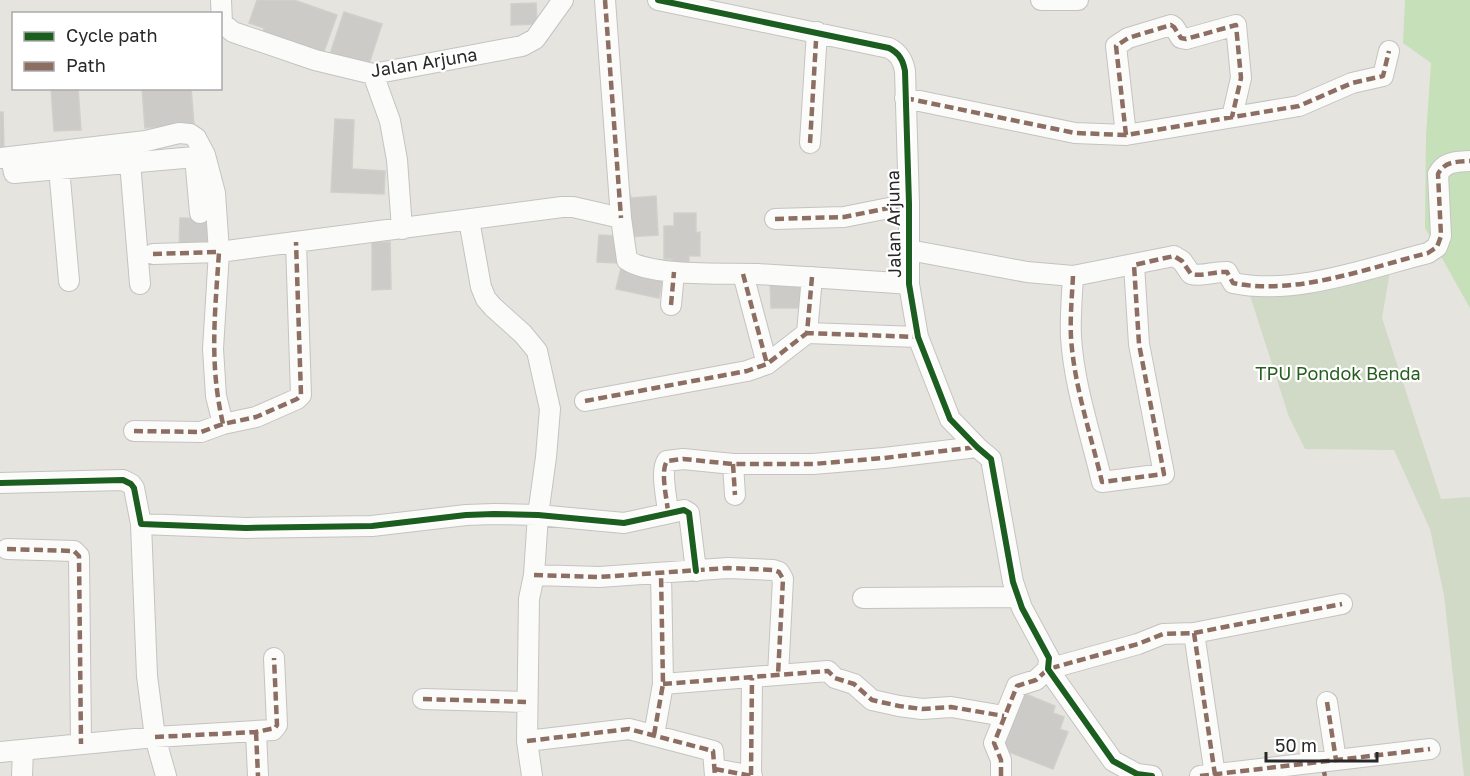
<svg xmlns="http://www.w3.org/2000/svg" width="1470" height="776" font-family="'Golos Text',sans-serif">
  <rect width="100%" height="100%" fill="#e6e4de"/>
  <path fill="#c6e0ba" d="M1405,0H1470V308L1425,228L1426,135L1431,63L1403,43Z"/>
  <path fill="#d1dac7" d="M1392,260L1382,318L1441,499L1470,497V776H1464L1444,595L1430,529L1394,450L1305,449L1289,417L1244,277L1315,276Z"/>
  <path fill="#cdcbc7" stroke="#d1cfca" stroke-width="1.5" d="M257,0H294L337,15L322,57L262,35L264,28L249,23Z
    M536,3L537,24L511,25V4Z
    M344,12L382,24L367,70L329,57Z
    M51,88H78L81,130L54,131Z
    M142,88H191L194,125L145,128Z
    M0,112H3L4,150H0Z
    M335,119L354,120L352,169L385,171L384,194L331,192Z
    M625,194H630L631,198L656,196L658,235L628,237Z
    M674,213H696V233L700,232V256H689V268H672V259H664V226H674Z
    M180,218L209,219L207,251L179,250Z
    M599,235L619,236L618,263L597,262Z
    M372,242H390L391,289L372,290Z
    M621,268L663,277L659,298L616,289Z
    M770,277L804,279L802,308H771Z
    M1018,691L1055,706L1053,713L1064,717L1060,729L1068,732L1053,769L996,747Z"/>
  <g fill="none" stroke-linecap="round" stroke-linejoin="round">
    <defs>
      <path id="minor" d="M221,0L222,23L233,32L315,60L373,74L522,46L535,39L563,0
        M605,0L621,218L627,260C652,277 726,273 758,274C808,277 859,280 909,284
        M658,0L889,48C899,53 903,60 905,71L909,204V284L918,337L950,419L977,447L991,459L1013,582L1022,608L1049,658L1048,669L1113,761L1137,774L1152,776
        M1041,0H1078
        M373,74L390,121L397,160L402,229
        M905,98L1075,133L1126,135L1299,106L1352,83L1383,76L1389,51
        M1126,135L1116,46L1128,38L1171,25L1174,27L1181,38L1186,39L1236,25L1241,78L1232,117
        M810,143L817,32
        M11,157L14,173L195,157L200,213
        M0,158L146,141L179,133L190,134L196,138L205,155L215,193L219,252L213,349L216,396L223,424
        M130,162L140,284
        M59,168L69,281
        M775,219L844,217L909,204
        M469,220L481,287L486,299L493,307L523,334L537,351L550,409L546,457L538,515L534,575L529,599L527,741L532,776
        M909,250L1027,272L1073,276L1174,256L1182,261L1191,274C1204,277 1214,271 1227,272L1233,283C1295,296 1368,268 1428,253L1437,247L1441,236L1438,174C1445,161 1456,162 1470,161
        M153,254L219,252L562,207H573L621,218
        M743,274L767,364
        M1073,276C1072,296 1070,317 1071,337C1074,386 1091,435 1102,482L1164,474L1139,344L1134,265
        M812,277L807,333L918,337
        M671,305L674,272
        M585,401L747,371L767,364L807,333
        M134,431L201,432L223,424L256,417L297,399L301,395L296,242
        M733,464L735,495
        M0,483L123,480L131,484L134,488L141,524L246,528L372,526L466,515L494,514L538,515L624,523L684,510L689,513L696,571
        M668,512C667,499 660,471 667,461L683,459L733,464H813L884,458L977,447
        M141,524L147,676L155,737L166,776
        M7,549L74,551L79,556L81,744
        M534,575L599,577L728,568L773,570L779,572L783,579L778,675
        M863,598L1018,597
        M1194,633L1215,775
        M663,684L828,671L835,678L854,684L872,700L899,706L922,709L951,707L1004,716
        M423,699L526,702
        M1327,702L1336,760
        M256,732L258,776
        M654,735L663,684L661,573
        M527,741L629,729L713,751L715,776
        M0,752L155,737L273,730L277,725L274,658
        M715,769L752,776
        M751,775L752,678
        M22,776L23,750
        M1001,776V760L994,743L1017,686L1036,680L1048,669L1138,644L1163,634L1194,633L1342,604
        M1200,776L1430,749"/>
    </defs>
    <use href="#minor" stroke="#c4c3c3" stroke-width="22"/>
    <use href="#minor" stroke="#fbfbfa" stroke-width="20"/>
    <path stroke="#8d6e63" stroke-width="4.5" stroke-dasharray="9 4.5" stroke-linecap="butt" d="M605,0L621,218
      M905,98L1075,133L1126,135L1299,106L1352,83L1383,76L1389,51
      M1126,135L1116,46L1128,38L1171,25L1174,27L1181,38L1186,39L1236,25L1241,78L1232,117
      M810,143L816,41
      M775,219L844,217L909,204
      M153,254L219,252C215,314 209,363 223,424
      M743,274L767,364
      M1073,276C1072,296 1070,317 1071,337C1074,386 1091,435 1102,482L1164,474L1139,344L1134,265L1174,256L1182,261L1191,274C1204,277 1214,271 1227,272L1233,283C1295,296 1368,268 1428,253L1437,247L1441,236L1438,174C1445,161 1456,162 1470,161
      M812,277L807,333L918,337
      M671,305L674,272
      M585,401L747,371L767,364L807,333
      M134,431L201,432L223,424L256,417L297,399L301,395L296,242
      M733,464L735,495
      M668,512C667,499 660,471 667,461L683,459L733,464H813L884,458L977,447
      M7,549L74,551L79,556L81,744
      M534,575L599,577L728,568L773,570L779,572L783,579L778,675
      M1194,633L1215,775
      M663,684L828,671L835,678L854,684L872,700L899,706L922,709L951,707L1004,716
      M423,699L526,702
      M1327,702L1336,760
      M256,732L258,776
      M654,735L663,684L661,573
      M155,737L256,732L275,728L277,725L274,658
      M527,741L629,729L713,751L715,776
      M715,769L752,776
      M1324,772L1325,776
      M751,775L752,678
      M1001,776V760L994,743L1017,686L1036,680L1048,669L1138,644L1163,634L1194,633L1342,604
      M1200,776L1430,749"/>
    <defs>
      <path id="cycleway" d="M658,0L889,48C899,53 903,60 905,71L909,204V284L918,337L950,419L977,447L991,459L1013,582L1022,608L1049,658L1048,669L1113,761L1137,774L1152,776
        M0,483L123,480L131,484L134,488L141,524L246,528L372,526L466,515L494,514L538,515L624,523L684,510L689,513L696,571"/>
    </defs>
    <use href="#cycleway" stroke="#fff" stroke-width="10"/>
    <use href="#cycleway" stroke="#1b5e20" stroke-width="6"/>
  </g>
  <g text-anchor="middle" stroke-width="4.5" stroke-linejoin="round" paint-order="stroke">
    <g font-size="18" fill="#282828" stroke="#fff">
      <text transform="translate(424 63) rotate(-9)" y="6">Jalan Arjuna</text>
      <text transform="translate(894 224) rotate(-91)" y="6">Jalan Arjuna</text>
    </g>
    <g font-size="18" fill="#265e1f" stroke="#fff">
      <text x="1338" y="380">TPU Pondok Benda</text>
    </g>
  </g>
  <rect x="12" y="12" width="210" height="78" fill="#ffffff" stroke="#a9a9a9" stroke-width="1.5"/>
  <rect x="24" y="32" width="30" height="9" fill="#1b5e20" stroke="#a9a9a9" stroke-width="1.5"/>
  <text x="66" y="42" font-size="18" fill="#282828">Cycle path</text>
  <rect x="24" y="62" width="30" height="9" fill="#8d6e63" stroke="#a9a9a9" stroke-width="1.5"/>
  <text x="66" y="72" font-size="18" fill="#282828">Path</text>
  <path d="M1266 752v9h111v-9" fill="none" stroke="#282828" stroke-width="3"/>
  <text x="1275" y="752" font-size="18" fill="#282828" stroke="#ffffff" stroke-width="4.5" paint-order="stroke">50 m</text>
</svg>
